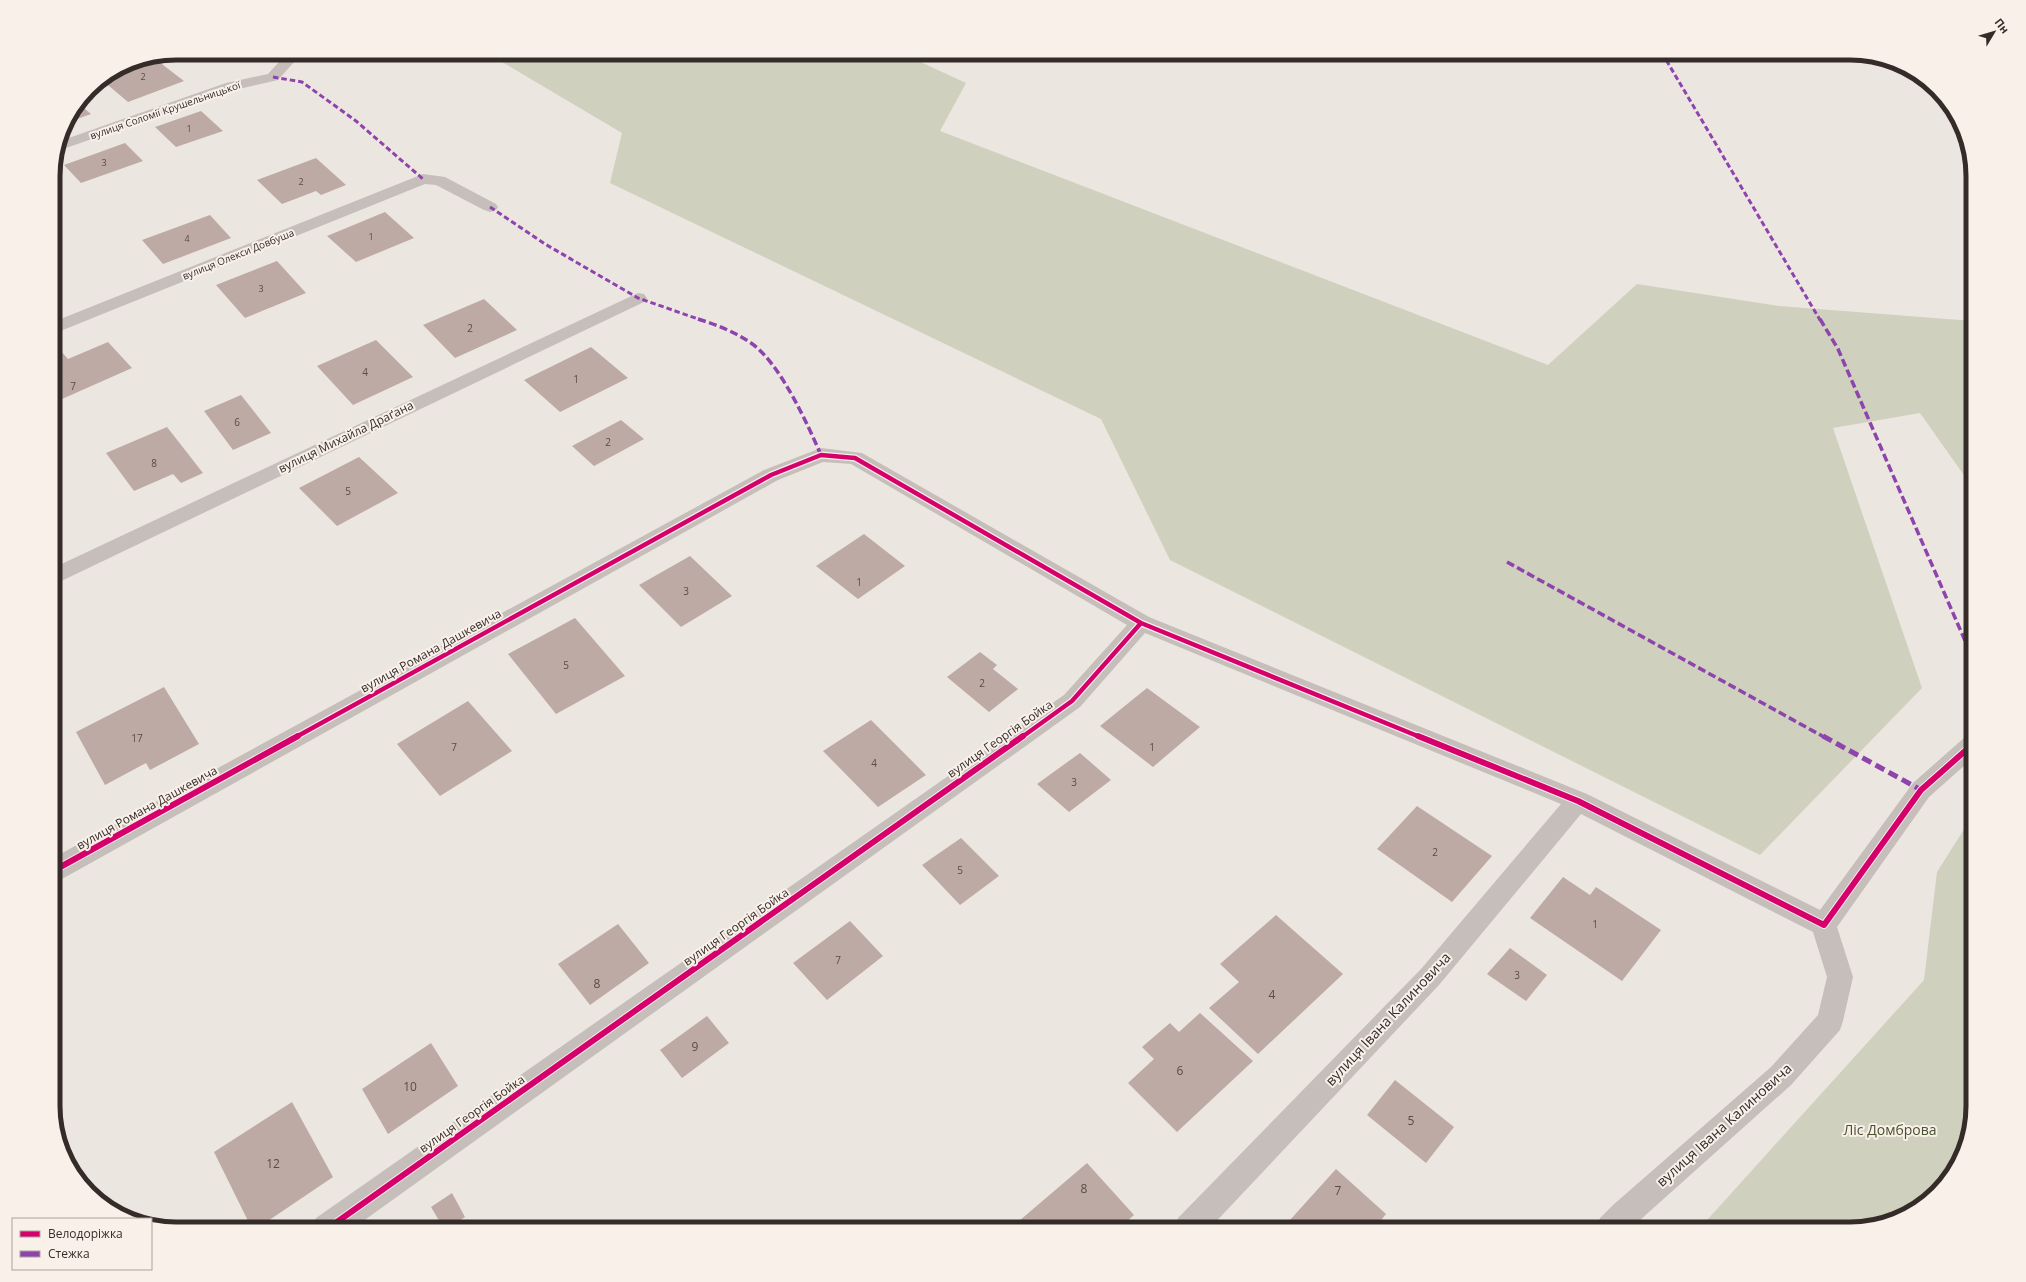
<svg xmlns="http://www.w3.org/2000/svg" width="2026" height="1282" font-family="'Open Sans',sans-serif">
  <rect width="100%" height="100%" fill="#ece6e1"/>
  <path fill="#cfd0bd" d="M487,53H901L966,83L940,131L1548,365L1637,284L1779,306L1973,321V488L1920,413L1833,428L1922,688L1760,855L1170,560L1101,419L610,183L622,133Z
    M1973,815V1106L1969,1138L1952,1174L1911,1213L1850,1229H1699L1924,980L1937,872Z"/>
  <path fill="#beaaa4" d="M154,58L184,81L128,102L102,80L112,74Z
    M79,104L91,114L66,123Z
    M201,111L223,131L176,147L155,127Z
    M125,143L143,161L81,183L64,165Z
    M316,158L346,185L321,195L316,191L282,204L257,180Z
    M385,212L414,238L356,262L327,236Z
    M210,215L231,238L163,264L142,240Z
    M277,261L306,293L245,318L216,285Z
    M484,299L517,330L455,358L423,325Z
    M376,340L413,377L353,405L317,366Z
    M108,342L132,368L53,403V351L59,349L68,359Z
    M591,347L628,378L560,412L524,380Z
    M241,395L271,433L233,450L204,411Z
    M621,420L644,439L594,466L572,446Z
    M167,427L203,473L181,483L173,474L134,491L106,453Z
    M359,457L398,493L337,526L299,488Z
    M864,534L905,566L858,599L816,566Z
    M690,556L732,596L681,627L639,585Z
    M575,618L625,676L556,714L508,654Z
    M980,652L997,665L993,669L1018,689L989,712L947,677Z
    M164,687L199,744L150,770L146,763L105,785L76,732Z
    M1147,688L1200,727L1153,767L1100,726Z
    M468,701L512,751L440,796L397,744Z
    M871,720L926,775L878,807L823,751Z
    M1080,753L1111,780L1069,812L1037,784Z
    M1417,806L1492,856L1452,902L1377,849Z
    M961,838L999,876L960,905L922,865Z
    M1563,877L1590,895L1596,887L1661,930L1622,981L1530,918Z
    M1276,915L1343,974L1258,1054L1209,1008L1239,982L1220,964Z
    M850,921L883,956L827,1000L793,963Z
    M618,924L649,963L590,1005L558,964Z
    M1510,948L1547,975L1526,1001L1487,974Z
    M1200,1013L1253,1061L1177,1132L1128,1083L1154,1059L1142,1047L1170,1023L1179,1032Z
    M707,1016L729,1043L682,1078L660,1050Z
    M431,1043L458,1086L388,1134L362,1089Z
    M1395,1080L1454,1127L1426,1163L1367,1115Z
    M292,1102L333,1177L256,1229H252L214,1152Z
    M1087,1163L1134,1215L1118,1229H1026L1019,1221Z
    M1336,1169L1386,1214L1374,1229H1299L1290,1220Z
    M452,1193L465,1217L447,1229H444L431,1207Z"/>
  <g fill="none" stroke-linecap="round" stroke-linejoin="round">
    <path fill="#c5beba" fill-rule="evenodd" d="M287,53H302L278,80L235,90L57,151L60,141L226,83L268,74Z
      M423,174L445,177L496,204L498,207L496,210L490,212L484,210L436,185L425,184L53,334V322Z
      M638,293L644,294L647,298L644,302L53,585V568Z
      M821,448L862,453L1149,617L1587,794L1820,910L1913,783L1965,737L1973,735V758L1929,797L1837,927L1853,977L1843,1021L1840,1030L1791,1085L1630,1229H1596L1600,1218L1613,1205L1771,1067L1818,1015L1827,977L1813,932L1581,814L1439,985L1209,1229H1174L1178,1218L1421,969L1561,804L1145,633L1080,707L352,1229H312L316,1218L1064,695L1127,625L851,464L823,462L778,480L62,879L53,882V858L764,470Z"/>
    <path stroke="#8e44ad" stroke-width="3" stroke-dasharray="5.5 3" stroke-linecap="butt" d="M1662,53L1820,320
      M273,77L302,82L356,121L423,179
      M490,207L545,244L638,298L701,320"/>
    <path stroke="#8e44ad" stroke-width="3.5" stroke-dasharray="8 3.5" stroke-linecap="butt" d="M698,319C717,325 735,332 751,343C780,363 807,423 821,455
      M1820,319L1838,349L1973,659
      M1507,562L1824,737"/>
    <path stroke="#8e44ad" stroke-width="5" stroke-dasharray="10 5" stroke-linecap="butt" d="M1823,736L1921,790"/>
    <defs>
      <path id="cycleway-far1" d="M296,737L771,475L821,455L855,458L1141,623L1420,737
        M1022,737L1072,701L1141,623"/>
      <path id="cycleway" d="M1418,736L1578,801L1824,925L1921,790L1973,744
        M53,871L298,736
        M327,1229L1023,736"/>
    </defs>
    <use href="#cycleway-far1" stroke="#f8f0e9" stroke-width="7"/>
    <use href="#cycleway" stroke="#f8f0e9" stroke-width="8"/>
    <use href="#cycleway-far1" stroke="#d6006c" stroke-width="4.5"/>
    <use href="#cycleway" stroke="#d6006c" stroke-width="6"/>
  </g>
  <g text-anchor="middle" stroke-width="4" stroke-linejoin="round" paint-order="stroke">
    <g font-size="9" fill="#574c48">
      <text x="143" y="80">2</text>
      <text x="189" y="132">1</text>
      <text x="104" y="166">3</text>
      <text x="301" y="185">2</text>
      <text x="371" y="240">1</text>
      <text x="187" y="242">4</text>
      <text x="261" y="292">3</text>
    </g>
    <g font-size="10" fill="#352c29" stroke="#f8f0e9">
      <text transform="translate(165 110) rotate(-19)" y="4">вулиця Соломії Крушельницької</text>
      <text transform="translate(238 254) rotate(-22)" y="4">вулиця Олекси Довбуша</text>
    </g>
    <g font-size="10" fill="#574c48">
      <text x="470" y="332">2</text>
      <text x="365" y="376">4</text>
      <text x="576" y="383">1</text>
      <text x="73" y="390">7</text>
      <text x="237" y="426">6</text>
      <text x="608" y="446">2</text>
      <text x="154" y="467">8</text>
      <text x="348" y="495">5</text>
      <text x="859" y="586">1</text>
      <text x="686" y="595">3</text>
      <text x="566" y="669">5</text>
      <text x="982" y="687">2</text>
      <text x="137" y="742">17</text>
      <text x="454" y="751">7</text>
      <text x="1152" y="751">1</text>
      <text x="874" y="767">4</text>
      <text x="1074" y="786">3</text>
      <text x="1435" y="856">2</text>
      <text x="960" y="874">5</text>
      <text x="1595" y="928">1</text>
      <text x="838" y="964">7</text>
      <text x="1517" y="979">3</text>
    </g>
    <g font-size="12" fill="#352c29" stroke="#f8f0e9">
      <text transform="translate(346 437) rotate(-26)" y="4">вулиця Михайла Драґана</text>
      <text transform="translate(431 651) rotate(-29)" y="4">вулиця Романа Дашкевича</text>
      <text transform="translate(1000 739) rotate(-35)" y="4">вулиця Георгія Бойка</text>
      <text transform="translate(147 808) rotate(-29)" y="4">вулиця Романа Дашкевича</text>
      <text transform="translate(736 927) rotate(-35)" y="4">вулиця Георгія Бойка</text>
      <text transform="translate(472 1114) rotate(-35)" y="4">вулиця Георгія Бойка</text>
    </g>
    <g font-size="12" fill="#574c48">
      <text x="597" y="988">8</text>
      <text x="1272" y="999">4</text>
      <text x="695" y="1051">9</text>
      <text x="1180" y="1075">6</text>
      <text x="410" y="1091">10</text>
      <text x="1411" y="1125">5</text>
      <text x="273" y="1168">12</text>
      <text x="1084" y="1193">8</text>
      <text x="1338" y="1195">7</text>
    </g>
    <g font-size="14" fill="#352c29" stroke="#f8f0e9">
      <text transform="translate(1388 1019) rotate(-47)" y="5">вулиця Івана Калиновича</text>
      <text transform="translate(1724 1125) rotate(-42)" y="5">вулиця Івана Калиновича</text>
    </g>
    <g font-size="14" fill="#49512f" stroke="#f8f0e9">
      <text x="1890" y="1135">Ліс Домброва</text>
    </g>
  </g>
  <path d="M0 0H2026V1282H0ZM176 60H1850A116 116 0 0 1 1966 176V1106A116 116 0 0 1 1850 1222H176A116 116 0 0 1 60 1106V176A116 116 0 0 1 176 60Z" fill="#f8f0e9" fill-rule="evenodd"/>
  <path fill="none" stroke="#352c29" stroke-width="5" d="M176 60H1850A116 116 0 0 1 1966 176V1106A116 116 0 0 1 1850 1222H176A116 116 0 0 1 60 1106V176A116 116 0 0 1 176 60Z"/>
  <rect x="12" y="1218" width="140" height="52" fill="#f8f0e9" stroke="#aaa29c"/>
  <rect x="20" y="1231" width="20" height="6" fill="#d6006c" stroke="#aaa29c"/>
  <text x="48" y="1238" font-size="12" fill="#352c29">Велодоріжка</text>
  <rect x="20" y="1251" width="20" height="6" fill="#8e44ad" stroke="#aaa29c"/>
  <text x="48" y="1258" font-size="12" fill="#352c29">Стежка</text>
  <g transform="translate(1994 32) rotate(52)" stroke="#f8f0e9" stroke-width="3" paint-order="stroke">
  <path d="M0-3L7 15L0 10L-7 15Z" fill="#352c29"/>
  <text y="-6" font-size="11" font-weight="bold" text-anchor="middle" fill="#352c29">Пн</text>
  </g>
</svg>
